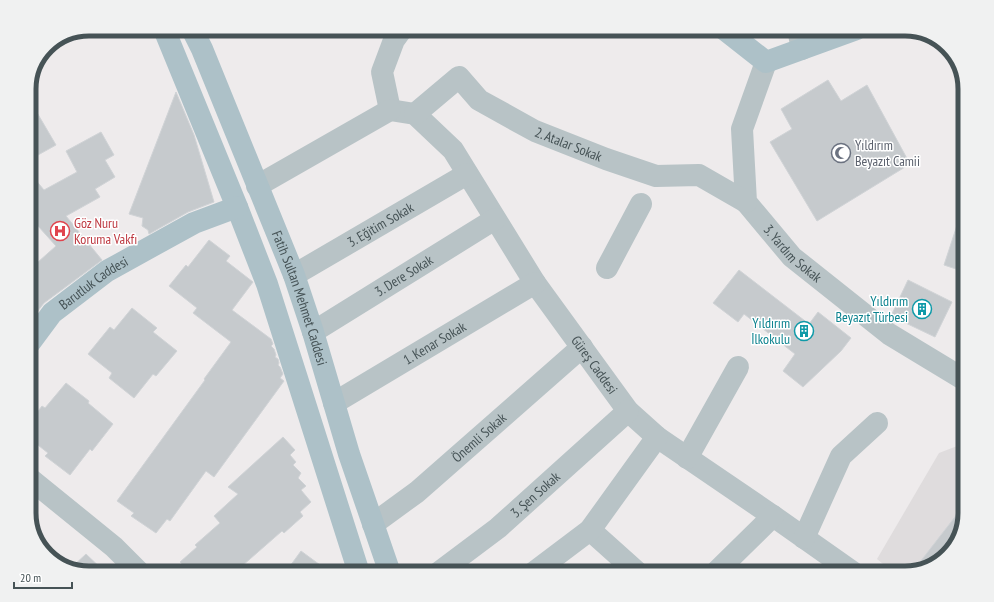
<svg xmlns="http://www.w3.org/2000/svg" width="994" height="602" font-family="'PT Sans Narrow',sans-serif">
  <rect width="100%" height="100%" fill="#eeebec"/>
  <path fill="#dfdcdd" d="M965,443V513L957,543L935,565L905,573H894L877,559L939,453Z"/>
  <path fill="#c6cacd" stroke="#d0d3d6" d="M828,80L841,101L867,85L910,164L817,221L770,142L792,129L781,109Z
    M176,92L194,135L214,202L188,212L149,234L148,230L142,226L143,218L129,214Z
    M29,99L56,145L29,160Z
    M101,132L114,155L105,160L115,177L95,189L100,197L66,216L102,260L44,303L29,322V270L56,246L29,216V172L44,190L77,172L66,151Z
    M962,210L965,211V272L944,265Z
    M209,240L230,256L226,261L253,282L232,310L271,339L273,344L271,346L274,349L276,355L275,357L278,359L279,363L278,365L280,367L283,374L280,378L284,381L214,477L206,471L170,521L167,519L156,533L131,516L134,513L117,501L205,380L204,379L231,342L193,313L197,308L169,286L186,265L188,267Z
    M739,270L809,324L818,312L851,338L841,351L803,387L783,371L795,354L744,314L738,322L713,303Z
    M908,280L952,302L935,337L891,316Z
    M132,308L157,328L153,332L177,351L156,376L153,374L134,398L109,378L112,373L88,354L110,327L114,330Z
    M66,383L89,401L88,403L113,424L92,451L90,449L70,475L45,456L48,453L29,438V423L42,406L45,408Z
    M283,437L295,450L290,455L296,462L293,465L301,473L298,478L306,486L301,490L311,502L300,512L303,516L284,533L282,531L234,573H174L183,565L180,562L197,547L195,545L220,523L214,516L238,494L228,487Z
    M965,504V513L957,543L935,565L913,571Z
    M301,551L331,573H285Z
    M86,554L106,573H89L71,568Z"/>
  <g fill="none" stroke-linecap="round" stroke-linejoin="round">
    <g stroke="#b8c3c6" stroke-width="22">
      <path d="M798,29L802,49"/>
      <path id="s1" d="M766,62L742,129L746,202L792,257L889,334L965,380"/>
      <path id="s2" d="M390,110L415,114L453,150L535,283L628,411L657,437L773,516L854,573"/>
      <path d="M390,110L382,72L394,40L402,29"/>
      <path id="s3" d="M415,114L459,77L479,100L535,131L606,159L656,176L699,175L746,202"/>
      <path d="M257,186L390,110"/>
      <path d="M607,268L641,204"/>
      <path id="s4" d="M294,275L467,174"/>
      <path id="s5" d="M313,332L495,219"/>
      <path id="s6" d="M334,403L535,283"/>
      <path d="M687,458L738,367"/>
      <path d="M29,478L114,547L140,573"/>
      <path id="s7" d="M373,524L417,492L582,347"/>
      <path d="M590,530L638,573"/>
      <path d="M804,538L841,456L877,423"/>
      <path id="s8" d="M438,573L498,528L628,411"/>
      <path d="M533,573L590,530L657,437"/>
      <path d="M715,573L773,516"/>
    </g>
    <g stroke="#adc1c8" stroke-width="22">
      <path d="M164,29L237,207L267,284L359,573"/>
      <path id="s9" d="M192,29L202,49L294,275L313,332L349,454L390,573"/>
      <path d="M724,29L766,62L857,29"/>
      <path id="s10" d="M29,344L52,313L107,271L194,223L237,207"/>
    </g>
  </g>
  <defs>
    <symbol id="mosque-ring" viewBox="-11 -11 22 22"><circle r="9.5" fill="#fff" stroke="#6b7280" stroke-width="1.5"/><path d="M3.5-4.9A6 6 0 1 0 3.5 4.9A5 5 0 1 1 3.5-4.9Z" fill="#6b7280"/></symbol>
    <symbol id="hospital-ring" viewBox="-11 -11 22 22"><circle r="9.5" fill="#fff" stroke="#e0444e" stroke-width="1.5"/><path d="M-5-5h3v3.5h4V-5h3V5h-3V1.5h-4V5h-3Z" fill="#e0444e"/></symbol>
    <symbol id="building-ring" viewBox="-11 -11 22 22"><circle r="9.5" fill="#fff" stroke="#0f9aa8" stroke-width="1.5"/><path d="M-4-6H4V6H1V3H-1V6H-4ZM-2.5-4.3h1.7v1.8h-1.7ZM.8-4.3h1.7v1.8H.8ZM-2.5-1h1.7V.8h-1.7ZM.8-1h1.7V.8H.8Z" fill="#0f9aa8"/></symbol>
  </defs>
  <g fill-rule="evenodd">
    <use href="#mosque-ring" x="830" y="142" width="22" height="22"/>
    <use href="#hospital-ring" x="49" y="220" width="22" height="22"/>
    <use href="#building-ring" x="911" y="298" width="22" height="22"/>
    <use href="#building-ring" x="793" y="320" width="22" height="22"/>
  </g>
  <g text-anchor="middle" stroke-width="3" stroke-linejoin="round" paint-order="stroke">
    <g font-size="14" fill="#465356" stroke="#fff">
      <text dy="5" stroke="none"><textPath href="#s3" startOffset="188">2. Atalar Sokak</textPath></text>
      <text dy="5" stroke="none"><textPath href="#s4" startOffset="100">3. Eğitim Sokak</textPath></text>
      <text dy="5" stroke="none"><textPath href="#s1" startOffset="214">3. Yardım Sokak</textPath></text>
      <text dy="5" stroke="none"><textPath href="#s5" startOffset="107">3. Dere Sokak</textPath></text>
      <text dy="5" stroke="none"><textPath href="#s10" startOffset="90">Barutluk Caddesi</textPath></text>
      <text dy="5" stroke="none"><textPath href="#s9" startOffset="290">Fatih Sultan Mehmet Caddesi</textPath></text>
      <text dy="5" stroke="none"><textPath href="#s6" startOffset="117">1. Kenar Sokak</textPath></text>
      <text dy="5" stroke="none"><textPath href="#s2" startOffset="335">Güreş Caddesi</textPath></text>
      <text dy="5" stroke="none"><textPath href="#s7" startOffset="137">Önemli Sokak</textPath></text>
      <text dy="5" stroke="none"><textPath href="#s8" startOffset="125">3. Şen Sokak</textPath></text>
    </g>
    <g font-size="14" fill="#5b616d" stroke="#fff" text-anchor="start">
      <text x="855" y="150">Yıldırım<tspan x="855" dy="16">Beyazıt Camii</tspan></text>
    </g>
    <g font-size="14" fill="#be3a42" stroke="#fff" text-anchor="start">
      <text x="74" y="228">Göz Nuru<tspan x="74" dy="16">Koruma Vakfı</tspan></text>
    </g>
    <g font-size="14" fill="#0d838f" stroke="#fff" text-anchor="end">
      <text x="908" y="306">Yıldırım<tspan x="908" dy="16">Beyazıt Türbesi</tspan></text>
      <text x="790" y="328">Yıldırım<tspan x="790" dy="16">İlkokulu</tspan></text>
    </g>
  </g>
  <path d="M0 0H994V602H0ZM89 36H905A53 53 0 0 1 958 89V513A53 53 0 0 1 905 566H89A53 53 0 0 1 36 513V89A53 53 0 0 1 89 36Z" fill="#f0f1f1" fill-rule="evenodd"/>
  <path fill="none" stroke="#465356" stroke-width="5" d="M89 36H905A53 53 0 0 1 958 89V513A53 53 0 0 1 905 566H89A53 53 0 0 1 36 513V89A53 53 0 0 1 89 36Z"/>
  <path d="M14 582v6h58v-6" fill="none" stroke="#465356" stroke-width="2"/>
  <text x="20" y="582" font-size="12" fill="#465356" stroke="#ffffff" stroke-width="3" paint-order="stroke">20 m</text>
</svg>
